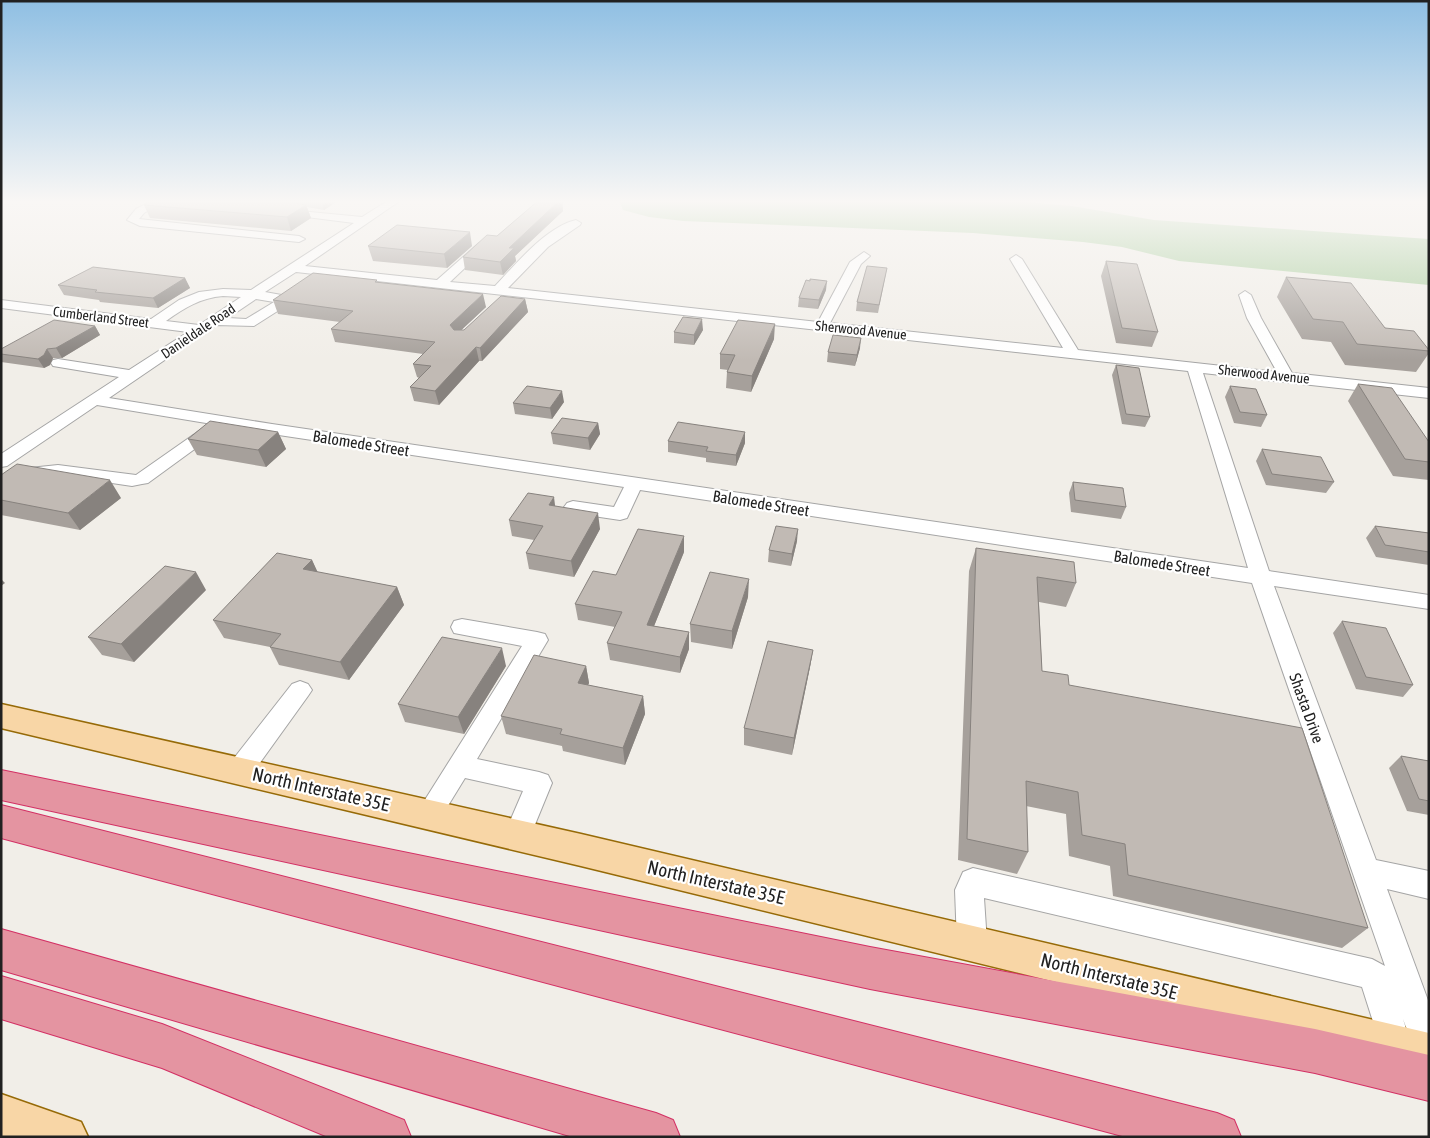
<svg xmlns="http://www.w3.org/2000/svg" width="1430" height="1138" font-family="'Asap Condensed',sans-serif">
  <rect width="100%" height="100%" fill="#f1eee8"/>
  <path fill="#abce9f" d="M619,200H1001L1072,206L1154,220L1429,239V285L1200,263L1179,261L1122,247L1083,242L973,233L683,221L649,217L623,210Z"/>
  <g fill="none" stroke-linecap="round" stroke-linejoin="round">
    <defs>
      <path id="minor" d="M153,200H166L144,213L139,219L299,236L305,239L299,242L140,226L127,220L136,209Z
        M389,200H401L305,266L437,280L479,243L483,242L489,245L487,247L450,282L495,286C516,264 546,227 576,220L581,223L580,225L548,247L508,288L818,322L850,262L864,252L870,256L861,264L830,323L1063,348L1010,259L1016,255L1022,259L1078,350L1277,372L1247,318L1239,295L1245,291L1251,295L1261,318L1292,373L1429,388V398L1203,373L1269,571L1429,595V609L1274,586L1376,860L1429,871V899L1387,889L1429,1003V1063L1418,1058L1403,1019L1411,1045L1406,1056L1395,1061L1384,1056L1362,987L984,898L987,943L983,954L972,958L961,954L957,943L955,890L963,872L973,868L1372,959L1385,966L1252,583L640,490L627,518L620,520L573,513L567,511L564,507L567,503L573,501L614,507L624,487L272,434L97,405L7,466L1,467V454L119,377L53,366L51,363L53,360L58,359L129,370L188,332L1,308V300L151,319L179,300L199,292L223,289L251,290L354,223L283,214L278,211L279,209L362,217ZM296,272L1188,371L1248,568L272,424L109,398L216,325L254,326L287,305L289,302L287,296L265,292ZM223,296L241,297L199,325L166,321C184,308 200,298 223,296ZM256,299L274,302L246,319L228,318Z
        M212,424L218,426L220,429L218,432L148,483L142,484L132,486L58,475L26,478L20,477L17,473L20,469L58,465L136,475L206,426Z
        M462,619L537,632L545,634L548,640L477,759L539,772L548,775L552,783L527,844L517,847L507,844L504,835L523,791L465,778L438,822L429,826L420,822L416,814L522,646L454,633L451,627L454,621Z
        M300,681L308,684L312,690L308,696L249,778L240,781L231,778L227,770L231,762L292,684Z"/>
      <path id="major" d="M1,704L581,834L1429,1033V1073L581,866L1,728Z
        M1,1094L81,1122L88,1137L1,1136Z"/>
      <path id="highway" d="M1,770L870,947L1315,1029L1429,1055V1101L1315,1073L870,989L1,800Z
        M1,805L1217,1113L1234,1120L1241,1137H1126L1,838Z
        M1,929L656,1113L673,1120L680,1137H573L1,970Z
        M1,976L162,1024L404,1120L411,1137H328L162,1068L1,1019Z"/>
    </defs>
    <use href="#minor" stroke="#a5a5a5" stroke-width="2"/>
    <use href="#major" stroke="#966a07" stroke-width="3"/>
    <use href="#highway" stroke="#d33064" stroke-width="2"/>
    <use href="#minor" fill="#fff" fill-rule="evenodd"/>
    <use href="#major" fill="#f8d6a6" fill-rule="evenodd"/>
    <use href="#highway" fill="#e494a1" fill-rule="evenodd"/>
  </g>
  <path fill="#a6a09b" d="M153,200H339L324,210L307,207L311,218L291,231L150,218L144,205Z
    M539,200H562L563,211L515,256L516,261L503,275L465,270L463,257L497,236Z
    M368,246H472L447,268L373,261Z
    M1106,261L1158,332L1152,347L1116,343L1101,276Z
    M887,268L878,313L856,311L857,302Z
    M1286,277L1429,350V353L1416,372L1345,365L1331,342L1302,339L1277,297Z
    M185,278L190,288L158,308L100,302L99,300L64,295L58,285Z
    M378,282L486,307L461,330H464L525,299L528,312L482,361H479L439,405L414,401L410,387L419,378L417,377L413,364L423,354L335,342L331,329L340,322L278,314L273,300Z
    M826,290L818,309L798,307L799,298Z
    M95,326L100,335L62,358H53L50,365L44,368L1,362V349Z
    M703,330L694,345L674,343V332Z
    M774,339L751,392L726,388L727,372L728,370L720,369V354Z
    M860,348L855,366L827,362L828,352Z
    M1116,365L1150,417L1145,427L1122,424L1112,375Z
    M1358,384L1429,442V480L1393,476L1348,401Z
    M1230,386L1267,415L1261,427L1234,423L1225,397Z
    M564,402L552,419L515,414L513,403Z
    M598,423L600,434L590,450L553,444L551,433Z
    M278,432L286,449L266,467L197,455L188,439Z
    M668,441L745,443L736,466L706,462V458L668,452Z
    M1262,449L1334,482L1326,493L1266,485L1256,461Z
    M1073,482L1126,507L1121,519L1071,512L1069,493Z
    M121,498L80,530L1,515V500Z
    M555,506L600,529L574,577L529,569L526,553L534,540L512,536L509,520Z
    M1375,526L1429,533V565L1376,557L1366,538Z
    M797,541L791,566L768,562L769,550Z
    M976,548L1076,583L1066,607L1039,602L1042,671L1069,685L1368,928L1342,948L1113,896L1110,866L1069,856L1066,814L1026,806L1028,852L1017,874L958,860L969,571Z
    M684,552L654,626L689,632V649L680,673L610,660L607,643L615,627L578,620L575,604L616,575Z
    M312,560L317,572L397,587L404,605L349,680L279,665L270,647L224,638L213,620Z
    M206,590L134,662L102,655L88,637Z
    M748,597L732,649L691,642L690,624Z
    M1342,621L1413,685L1403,697L1356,689L1333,633Z
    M813,650L810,667L792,755L744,745V728Z
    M506,666L464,734L405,722L398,704Z
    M586,666L589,683L588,685L643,696L645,714L625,765L563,751L562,746L506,734L501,716Z
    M1401,756L1429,761V815L1407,811L1389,768Z"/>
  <path fill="#87827e" d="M321,200H339L324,210Z
    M560,200H562L563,211L515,256L516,261L503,275L500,262L509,248Z
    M306,205L311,218L291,231L287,217Z
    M470,232L472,246L447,268L444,254Z
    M185,278L190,288L158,308L153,298Z
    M827,281L826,290L818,309L819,300Z
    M483,294L486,307L453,338L450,325Z
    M525,299L528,312L482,361L480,348Z
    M702,319L703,330L694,345V335Z
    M775,324L774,339L751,392L752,376Z
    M95,326L100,335L62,358L56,348Z
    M861,338L860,348L855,366L857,355Z
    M476,347L479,361L439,405L435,391Z
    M47,349L53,358L50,365L44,368L38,359Z
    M562,391L564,402L552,419L550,408Z
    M598,423L600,434L590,450L588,438Z
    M278,432L286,449L266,467L258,450Z
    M745,432V443L736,466V455Z
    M110,480L121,498L80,530L68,513Z
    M554,497L556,513L549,505Z
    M598,513L600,529L574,577L571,561Z
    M798,529L797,541L791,566L792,554Z
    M684,536V552L648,641L647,625Z
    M312,560L320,577L303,569Z
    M196,572L206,590L134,662L121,644Z
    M1,579L5,583L1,586Z
    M749,579L748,597L732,649V631Z
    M397,587L404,605L349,680L340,662Z
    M689,632V649L680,673V657Z
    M502,648L506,666L464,734L458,717Z
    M813,650L810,667L792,755L794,738Z
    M586,666L589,683L581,700L578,683Z
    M643,696L645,714L625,765L623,748Z"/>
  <path fill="#c1bab4" stroke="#87827e" d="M153,200H275L306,205L287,217L144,205Z
    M539,200H560L509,248H514L500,262L463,257L487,235L497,236Z
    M397,225L470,232L444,254L368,246Z
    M1106,261L1137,264L1158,332L1122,328Z
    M867,266L887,268L879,305L857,302Z
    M93,267L185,278L153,298L95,292L97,290L58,285Z
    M313,273L377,280L375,282L483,294L450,325L454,330H464L501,296L525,299L480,348L476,347L435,391L410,387L431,366L413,364L435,342L331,329L353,311L273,300Z
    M1286,277L1351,283L1385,328L1414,331L1429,350V351L1357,344L1343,322L1313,319Z
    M810,279L827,281L819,300L799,298L806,280L810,281Z
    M683,317L702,319L694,335L674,332Z
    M54,320L95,326L56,348L47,349L44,355L38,359L1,354V349Z
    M738,320L775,324L752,376L727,372L735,355L720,354Z
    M833,335L861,338L857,355L828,352Z
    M1116,365L1139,368L1150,417L1126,414Z
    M1358,384L1392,388L1429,442V462L1405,459Z
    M527,386L562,391L550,408L513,403Z
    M1230,386L1256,389L1267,415L1240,412Z
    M562,418L598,423L588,438L551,433Z
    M210,421L278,432L258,450L188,439Z
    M678,422L745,432L736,455L706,451L708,447L668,441Z
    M1262,449L1321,457L1334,482L1272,474Z
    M17,464L110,480L68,513L1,500V475Z
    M1073,482L1123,488L1126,507L1075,500Z
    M528,493L554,497L549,505L598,513L571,561L526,553L543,526L509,520Z
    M776,526L798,529L792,554L769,550Z
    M1375,526L1429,533V552L1385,545Z
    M638,529L684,536L647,625L689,632L680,657L607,643L622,612L575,604L593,571L616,575Z
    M976,548L1074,562L1076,583L1037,577L1042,671L1068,675L1069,685L1302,728L1368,928L1128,875L1125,844L1082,835L1078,792L1026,781L1028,852L967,839Z
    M277,553L312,560L303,569L397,587L340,662L270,647L281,634L213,620Z
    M165,566L196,572L121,644L88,637Z
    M710,572L749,579L732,631L690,624Z
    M1342,621L1386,628L1413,685L1366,677Z
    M442,637L502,648L458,717L398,704Z
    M768,641L813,650L794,738L744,728Z
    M534,655L586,666L578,683L643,696L623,748L560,734L562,729L501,716Z
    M1401,756L1429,761V801L1419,799Z"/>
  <linearGradient id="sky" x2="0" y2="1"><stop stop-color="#8fbfe3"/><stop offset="0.56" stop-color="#f9f7f5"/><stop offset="1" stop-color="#f9f7f5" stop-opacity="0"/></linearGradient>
  <rect width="1430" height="360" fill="url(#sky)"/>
  <g text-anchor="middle" stroke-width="4.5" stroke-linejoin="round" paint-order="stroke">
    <g font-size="14" fill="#212121" stroke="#fff">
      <text transform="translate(101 317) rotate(7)" y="5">Cumberland Street</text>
      <text transform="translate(861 330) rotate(6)" y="5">Sherwood Avenue</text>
      <text transform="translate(198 331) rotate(-34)" y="5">Danieldale Road</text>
      <text transform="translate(1264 374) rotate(6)" y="5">Sherwood Avenue</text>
    </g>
    <g font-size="16" fill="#212121" stroke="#fff">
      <text transform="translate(361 443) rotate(9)" y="6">Balomede Street</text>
      <text transform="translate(761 503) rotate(9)" y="6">Balomede Street</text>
      <text transform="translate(1162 563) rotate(9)" y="6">Balomede Street</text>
      <text transform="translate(1307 708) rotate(70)" y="6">Shasta Drive</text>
    </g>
    <g font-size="19" fill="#212121" stroke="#fff">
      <text transform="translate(321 789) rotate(13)" y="7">North Interstate 35E</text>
      <text transform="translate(716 882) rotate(13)" y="7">North Interstate 35E</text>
      <text transform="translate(1109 976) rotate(14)" y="7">North Interstate 35E</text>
    </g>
  </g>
  <rect width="1430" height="1138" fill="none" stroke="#212121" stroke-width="5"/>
</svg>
